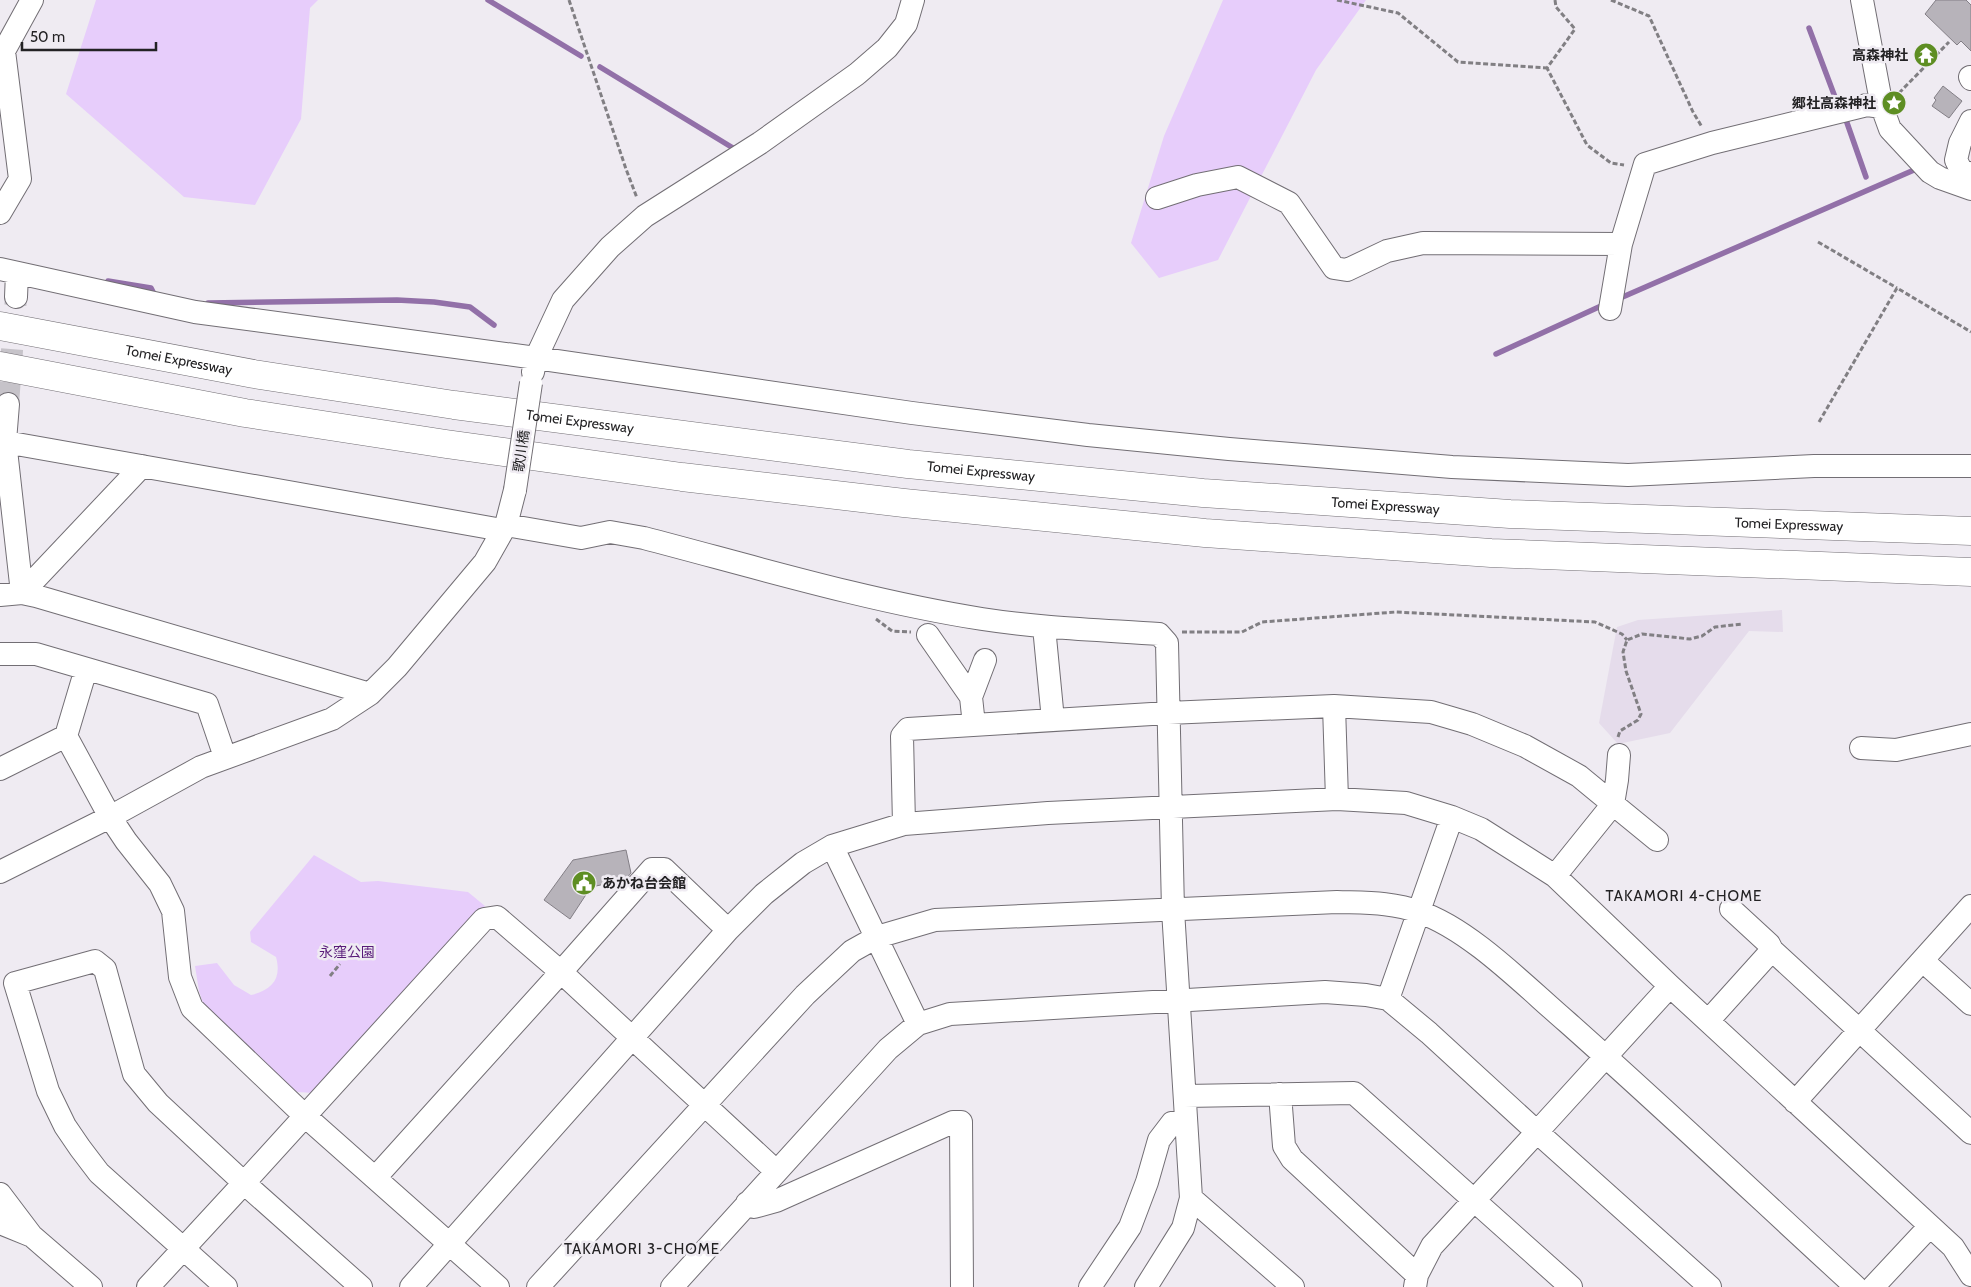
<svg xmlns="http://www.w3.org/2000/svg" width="1971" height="1287" font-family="Cabin,'Noto Sans JP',sans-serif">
  <rect width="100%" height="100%" fill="#efebf2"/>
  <path fill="#e5dceb" d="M1782,610L1783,632L1749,631L1670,733L1618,744L1599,723L1617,627L1638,620Z"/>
  <path fill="#e7cdfb" d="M96,0H318L310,8L301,119L255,205L184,197L66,94Z
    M1223,0H1366L1316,70L1218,260L1159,278L1131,243L1164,136Z
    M314,855L361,882L378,881L468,892L485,906L314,1093L297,1092L205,1009L199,991L195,966L217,963L234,985L251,995C272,990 282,979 276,957L251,942L250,932Z"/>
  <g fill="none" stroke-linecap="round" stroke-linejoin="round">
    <path stroke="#9270a8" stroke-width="5.5" d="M488,0L581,56
      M1809,28L1838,105
      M600,67L733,148
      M1846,120L1866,177
      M108,281L151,288L155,296
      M1618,299L1914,170
      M208,303L397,300L434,302L470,307L494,325
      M1496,354L1601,306"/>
  </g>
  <path fill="#b7b3ba" stroke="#837f86" d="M1936,0H1966L1971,5V51L1961,41L1957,45L1925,14Z
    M1943,86L1962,101L1949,118L1932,106L1936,100L1934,98Z
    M626,850L631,873L625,880L591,887L570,919L544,900L573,860Z"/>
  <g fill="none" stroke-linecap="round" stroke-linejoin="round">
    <path stroke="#c6c3c9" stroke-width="22" stroke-dasharray="22 11" stroke-linecap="butt" d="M8,404L16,297"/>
    <defs>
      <path id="minor" d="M1862,0L1882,107L1890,129L1930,172L1940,178L1971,189
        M1970,77L1971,79
        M1971,121L1960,143L1956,160L1961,170L1971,174
        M1157,198L1197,185L1238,177L1289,203L1334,268L1347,270L1387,251L1423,243L1621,244
        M0,213L20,179L4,51L32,0
        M0,269L195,312L536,358L912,413L1088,435L1229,449L1452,467L1628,475L1814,466H1971
        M16,297L17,273
        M1610,309L1621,244L1645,164L1712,143L1867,105L1882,107
        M533,372L536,358L563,300L610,247L645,216L760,143L857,74L887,48L906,24L913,0
        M8,404L5,441L22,593
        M0,441L502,530
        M506,525L581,538L610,532L644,538C755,567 868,601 982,619C1040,628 1100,630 1159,634L1167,643L1173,910L1191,1198L1183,1228L1146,1287
        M22,593L142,466
        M0,595L22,593L36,596L370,694
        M1044,627L1053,720
        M928,635L971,697L974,725
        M0,654H36L207,704L225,757
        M86,669L66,736L110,817L126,841L160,884L173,911L180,977L192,1008L305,1116L498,1287
        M971,697L985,660
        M1334,706L1337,799
        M1861,748L1896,750L1971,734
        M1619,755L1617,780L1613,804L1657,840
        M0,769L66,736
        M904,824L902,736L908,729L1168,713L1334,706L1431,712L1472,724L1525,746L1579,776L1613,804L1555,876
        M832,846L918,1024
        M0,872L110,817L201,767L332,719L370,694L397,667L485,562L506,525L515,490
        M1731,909L1769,944L1772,950
        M728,930L664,869H652L561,972L776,1171
        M1923,961L1971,1004
        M1388,999L1452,817
        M1708,1021L1772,950L1971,1133
        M1280,1094L1284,1146L1292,1159L1417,1275
        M1185,1096L1354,1093L1571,1287
        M1795,1102L1971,906
        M0,1194L31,1235
        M1191,1198L1293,1287
        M747,1203L754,1207L776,1201L953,1122H961L962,1287
        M0,1223L32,1236L91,1287
        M148,1287L244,1183L361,1287
        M226,1287L99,1173L80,1148L65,1126L48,1091L15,983L95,961L105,969L134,1074L158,1103L244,1183L484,919L497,917L561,972L375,1178
        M411,1287L728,930L764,894L803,863L832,846L904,824L1048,813L1337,799L1406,803L1452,817L1481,829L1555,876L1670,986L1953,1247L1971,1275
        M538,1287L805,995L852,951L877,937L935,920L1337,902C1365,903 1393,902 1419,912C1470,929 1526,987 1567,1022C1665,1109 1760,1199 1856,1287
        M672,1287L888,1049L918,1024L950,1014L1325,992L1366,995L1388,999L1429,1033L1537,1132L1670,986
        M1090,1287L1130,1227L1147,1182L1159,1140L1172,1123L1186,1121
        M1415,1287L1417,1275L1432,1246L1537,1132L1710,1287
        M1873,1287L1930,1226"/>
      <g id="highway">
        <path id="s1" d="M0,326L254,374L454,405L908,464L1203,493L1510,514L1971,531"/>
        <path d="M0,366L245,413L446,444L682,477L904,503L1205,533L1491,553L1971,572"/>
      </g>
    </defs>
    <use href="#minor" stroke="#726e74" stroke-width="24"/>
    <use href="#highway" stroke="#726e74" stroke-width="29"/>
    <path stroke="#817f83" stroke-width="3" stroke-dasharray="5 2.5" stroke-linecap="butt" d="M569,0L626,169L637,198
      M1337,0L1398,13L1458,62L1547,68
      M1555,0L1556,7L1575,29L1547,68L1587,145L1611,163L1624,165
      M1611,0L1649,16L1693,112L1702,127
      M1899,93L1949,42
      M1818,242L1897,288
      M1819,422L1897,288L1971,332
      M876,619L892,631L911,632
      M1182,632H1242L1262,622L1396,612L1595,622L1622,634L1627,640
      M1618,737L1620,731L1638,720L1641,714L1626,671L1623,652L1627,640L1642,634L1690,639L1702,636L1715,627L1743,624
      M330,976L340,964"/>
    <use href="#minor" stroke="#fff" stroke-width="22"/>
    <use href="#highway" stroke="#fff" stroke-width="28"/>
    <defs>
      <path id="minor-bridge" d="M515,490L531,383"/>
    </defs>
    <use href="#minor-bridge" stroke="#726e74" stroke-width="24" stroke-linecap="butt"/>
    <use href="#minor-bridge" stroke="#fff" stroke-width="22"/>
  </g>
  <defs>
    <symbol id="temple-disc" viewBox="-11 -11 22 22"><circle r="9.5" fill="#5e8e23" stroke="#efebf2"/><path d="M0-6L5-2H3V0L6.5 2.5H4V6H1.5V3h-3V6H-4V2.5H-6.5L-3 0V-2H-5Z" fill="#fff"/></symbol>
    <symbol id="sight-disc" viewBox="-11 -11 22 22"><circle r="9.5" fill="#5e8e23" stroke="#efebf2"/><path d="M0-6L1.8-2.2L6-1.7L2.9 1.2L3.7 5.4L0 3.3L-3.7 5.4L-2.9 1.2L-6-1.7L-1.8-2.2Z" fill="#fff"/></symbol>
    <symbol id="civic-disc" viewBox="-11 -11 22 22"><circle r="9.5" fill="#5e8e23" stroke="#efebf2"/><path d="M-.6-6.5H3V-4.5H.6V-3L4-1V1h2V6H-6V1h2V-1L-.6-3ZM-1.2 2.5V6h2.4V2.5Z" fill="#fff"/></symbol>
  </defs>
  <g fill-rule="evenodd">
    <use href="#temple-disc" x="1912" y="41" width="28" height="28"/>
    <use href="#sight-disc" x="1880" y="89" width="28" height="28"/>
    <use href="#civic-disc" x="570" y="869" width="28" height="28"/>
  </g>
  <g text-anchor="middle" stroke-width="5" stroke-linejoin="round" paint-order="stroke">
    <g font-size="14" font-weight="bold" fill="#232224" stroke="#efebf2" text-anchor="end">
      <text x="1908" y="60">高森神社</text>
      <text x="1876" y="108">郷社高森神社</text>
      <text x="602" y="888" text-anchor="start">あかね台会館</text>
    </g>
    <g font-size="14" fill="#232224" stroke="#efebf2">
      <text dy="5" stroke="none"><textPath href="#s1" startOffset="182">Tomei Expressway</textPath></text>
      <text dy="5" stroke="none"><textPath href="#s1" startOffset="588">Tomei Expressway</textPath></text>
      <text transform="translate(521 451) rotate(-82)" y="5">歌川橋</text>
      <text dy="5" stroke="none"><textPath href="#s1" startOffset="992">Tomei Expressway</textPath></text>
      <text dy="5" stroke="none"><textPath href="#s1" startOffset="1398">Tomei Expressway</textPath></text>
      <text dy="5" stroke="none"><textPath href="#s1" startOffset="1802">Tomei Expressway</textPath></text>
    </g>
    <g font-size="14" fill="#581a79" stroke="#efebf2">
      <text x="347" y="957">永窪公園</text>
    </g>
    <g font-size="15" letter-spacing="1" fill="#232224" stroke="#efebf2">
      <text x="1684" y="901">TAKAMORI 4-CHOME</text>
      <text x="642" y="1254">TAKAMORI 3-CHOME</text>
    </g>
  </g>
  <path d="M22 42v8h134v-8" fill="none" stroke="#232224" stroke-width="2.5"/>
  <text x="30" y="42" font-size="15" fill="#232224" stroke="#efebf2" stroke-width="4" paint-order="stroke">50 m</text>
</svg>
